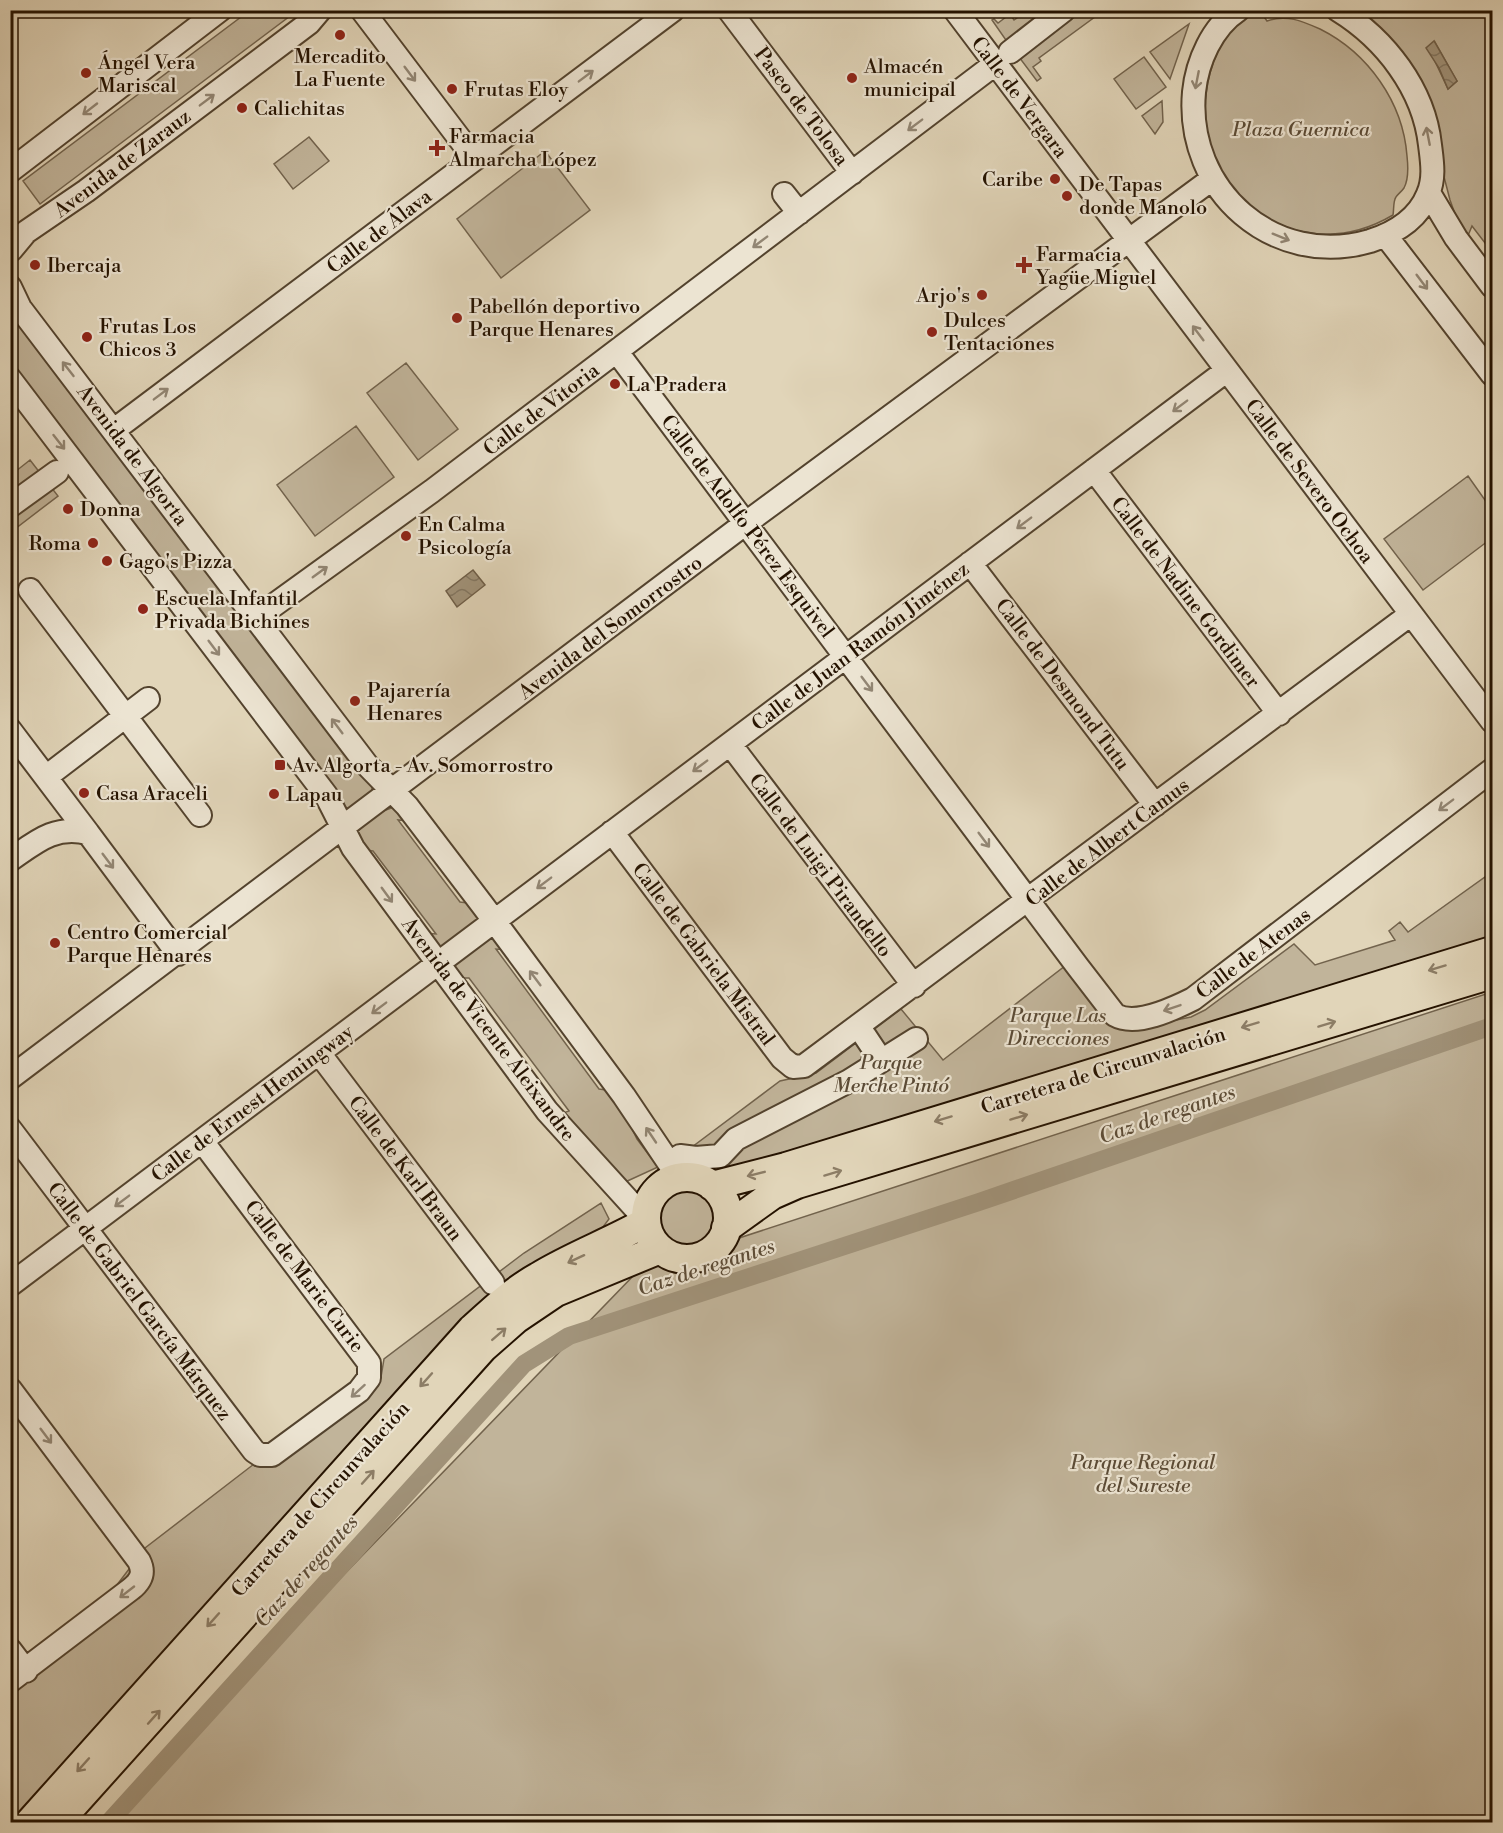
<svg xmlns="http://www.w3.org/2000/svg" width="1503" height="1833" font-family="'Libre Bodoni',serif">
  <defs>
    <pattern id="water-waves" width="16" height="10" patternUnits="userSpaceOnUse" patternTransform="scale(1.5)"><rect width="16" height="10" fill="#a1937a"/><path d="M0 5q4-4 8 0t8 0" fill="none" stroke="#837762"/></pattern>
  </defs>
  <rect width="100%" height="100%" fill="#e1d5b9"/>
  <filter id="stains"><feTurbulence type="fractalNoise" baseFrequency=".00333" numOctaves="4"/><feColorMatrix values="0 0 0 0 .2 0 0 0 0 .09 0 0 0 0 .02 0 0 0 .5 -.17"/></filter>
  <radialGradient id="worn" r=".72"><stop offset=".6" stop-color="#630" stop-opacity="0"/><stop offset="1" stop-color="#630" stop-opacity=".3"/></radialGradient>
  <path fill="#c1b49a" stroke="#72634d" stroke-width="1.5" fill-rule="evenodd" d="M249,11H293L294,13L40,204L23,181Z
    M1027,11H1057L1010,46L992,20L994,19L998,23L1010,14L1014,20Z
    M1072,11H1103L1039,58L1041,61L1033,67L1041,78L1037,81L1016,53Z
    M1253,11H1260L1267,21C1286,14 1302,21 1320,29C1368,53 1403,102 1407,156C1408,165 1409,179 1404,188C1402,191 1397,195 1396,197C1393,201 1394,210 1393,215C1292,275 1181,185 1210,73C1217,47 1230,25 1253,11Z
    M1358,11H1388L1397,17L1405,11H1492V252L1472,226L1467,238L1460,228L1450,200L1443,173L1442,154ZM1435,42L1457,81L1448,89L1434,59Z
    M1189,24L1170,79L1150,52Z
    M1144,57L1166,87L1136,109L1114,79Z
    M1162,101L1163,122L1155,134L1142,116Z
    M309,137L329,161L293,189L274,164Z
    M545,151L590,210L501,278L457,219Z
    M10,302L372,786V791L349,809L339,804L11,368Z
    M406,363L458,429L418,460L367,393Z
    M356,426L394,477L315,536L277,485Z
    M30,460L58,496L11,532V475Z
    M1468,476L1492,510V538L1423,590L1384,539Z
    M396,807L411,821L398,820L460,902L476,904L481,918L438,949L421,933L436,934L373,851L359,849L355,836C362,823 382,809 396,807Z
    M1492,872V940L715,1173L692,1167L680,1156L780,1081L816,1073L901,1009L943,1060L1065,966L1132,1029L1191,1017L1205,1010L1294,944L1315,965L1395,940L1389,931L1400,922L1408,932Z
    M491,936L510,950L496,949L599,1089L614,1091L637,1139L658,1167L623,1183L558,1115L569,1111L469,978H455L453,964Z
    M1492,992V1822H104L638,1271Z
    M656 1220a30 30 0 1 1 60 0a30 30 0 1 1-60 0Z
    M601,1203L609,1219L597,1235L10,1822V1710L13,1708L11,1691L107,1598L145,1548L254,1464L371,1390L381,1377L384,1359L524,1253Z"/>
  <path fill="url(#water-waves)" stroke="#6f5f49" stroke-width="1.5" d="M1434,41L1457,81L1448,89L1439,68L1426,48Z
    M473,570L485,585L457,607L446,591Z"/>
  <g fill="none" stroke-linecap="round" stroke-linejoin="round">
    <path stroke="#a1937a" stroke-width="18" d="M109,1822L524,1364L569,1336L979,1202L1492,1026"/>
    <defs>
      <path id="minor" d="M362,10L475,159
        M729,10L852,173
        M955,10L1492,721
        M1238,10C1212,27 1197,62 1194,92C1185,191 1274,269 1370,241C1395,233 1418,219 1428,194C1435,178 1432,161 1430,145C1424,89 1385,39 1338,10
        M1010,52L1064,10
        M10,171L220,10
        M1429,193L1456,238L1492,286
        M784,194L799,213
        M1386,236L1492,374
        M11,250L26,232L86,191L309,23L320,10
        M10,287L20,308L367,765L407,806L484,907L624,1096L669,1163L690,1177
        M617,352L1078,967L1115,1015C1136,1027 1173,1009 1193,999L1492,770
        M10,379L326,795L353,848L547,1111L646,1220
        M114,430L673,10
        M1094,470L1279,714
        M10,506L57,472
        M970,563L1155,805
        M30,590L200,815
        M256,618L432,491L995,64
        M10,730L88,833
        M730,744L914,986
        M46,777L148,699
        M612,832L782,1058L793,1067L804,1066L1411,614
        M10,860C36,842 54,825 88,833L178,954
        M865,1036L875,1051L872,1067
        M319,1053L493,1283
        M10,1078L746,523L1212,179
        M10,1129L254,1451L260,1455H272L359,1391L369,1378V1363L202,1141
        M680,1156L696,1158L720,1156L736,1139L849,1081L916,1039
        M10,1285L1226,371
        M10,1389L139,1561C145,1573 141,1581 131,1589L10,1681
        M10,1650L26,1671"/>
      <path id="major" d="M646 1218a41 41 0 1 1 82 0a41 41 0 1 1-82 0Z
        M712,1186L786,1167L1492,951
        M726,1228L772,1195L797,1184L1492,974
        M30,1822L472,1329C493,1310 513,1291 538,1277C572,1256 611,1242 646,1222
        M58,1822L483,1348L516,1319L556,1292L660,1249"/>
    </defs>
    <use href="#minor" stroke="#53432e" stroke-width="26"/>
    <use href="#major" stroke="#241200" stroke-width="32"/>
    <use href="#minor" stroke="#ece4d2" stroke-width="22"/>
    <use href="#major" stroke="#e1d5b9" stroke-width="28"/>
  </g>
  <defs><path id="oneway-shaft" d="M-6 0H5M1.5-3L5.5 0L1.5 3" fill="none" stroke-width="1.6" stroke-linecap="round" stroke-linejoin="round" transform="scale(1.5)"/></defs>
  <g stroke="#928674">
    <use href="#oneway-shaft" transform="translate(410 74) rotate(53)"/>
    <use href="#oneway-shaft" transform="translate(586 76) rotate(-37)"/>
    <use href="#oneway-shaft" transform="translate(1197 80) rotate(101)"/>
    <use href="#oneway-shaft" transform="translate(207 100) rotate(-37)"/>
    <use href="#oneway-shaft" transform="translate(90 109) rotate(142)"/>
    <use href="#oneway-shaft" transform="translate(915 125) rotate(143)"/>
    <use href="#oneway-shaft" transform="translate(1428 136) rotate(-101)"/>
    <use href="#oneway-shaft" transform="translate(1281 237) rotate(22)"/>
    <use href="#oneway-shaft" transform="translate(760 242) rotate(143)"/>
    <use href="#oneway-shaft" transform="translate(1422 282) rotate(53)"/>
    <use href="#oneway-shaft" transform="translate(1198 333) rotate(-127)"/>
    <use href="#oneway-shaft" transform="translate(68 369) rotate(-128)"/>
    <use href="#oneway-shaft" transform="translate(161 394) rotate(-37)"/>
    <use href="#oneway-shaft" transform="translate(1180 406) rotate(143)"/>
    <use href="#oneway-shaft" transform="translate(59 442) rotate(52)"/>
    <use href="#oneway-shaft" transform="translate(1024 523) rotate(143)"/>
    <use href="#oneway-shaft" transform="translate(320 572) rotate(-36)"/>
    <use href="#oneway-shaft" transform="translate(214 648) rotate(53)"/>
    <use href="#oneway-shaft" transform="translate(867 684) rotate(53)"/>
    <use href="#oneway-shaft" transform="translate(337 726) rotate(-127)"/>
    <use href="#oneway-shaft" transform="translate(700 766) rotate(143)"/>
    <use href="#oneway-shaft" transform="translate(1446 805) rotate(143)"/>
    <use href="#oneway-shaft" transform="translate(984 840) rotate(53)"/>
    <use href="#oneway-shaft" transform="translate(108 861) rotate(53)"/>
    <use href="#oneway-shaft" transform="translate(544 883) rotate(143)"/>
    <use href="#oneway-shaft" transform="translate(387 895) rotate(54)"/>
    <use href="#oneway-shaft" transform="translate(535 978) rotate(-127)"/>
    <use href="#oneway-shaft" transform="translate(379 1008) rotate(143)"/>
    <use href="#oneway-shaft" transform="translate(1172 1008) rotate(161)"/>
    <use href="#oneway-shaft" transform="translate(651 1135) rotate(-124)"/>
    <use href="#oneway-shaft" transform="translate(122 1201) rotate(143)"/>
    <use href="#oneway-shaft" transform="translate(358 1391) rotate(138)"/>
    <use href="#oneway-shaft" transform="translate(46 1436) rotate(53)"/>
    <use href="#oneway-shaft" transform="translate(127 1592) rotate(142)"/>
  </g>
  <g stroke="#8c7d66">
    <use href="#oneway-shaft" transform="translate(1437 968) rotate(163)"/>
    <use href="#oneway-shaft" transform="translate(1327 1024) rotate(-17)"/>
    <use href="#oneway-shaft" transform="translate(1250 1025) rotate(163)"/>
    <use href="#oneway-shaft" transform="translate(1019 1117) rotate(-17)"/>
    <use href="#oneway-shaft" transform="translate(943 1119) rotate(163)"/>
    <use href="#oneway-shaft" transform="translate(833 1173) rotate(-17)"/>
    <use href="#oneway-shaft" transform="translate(756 1174) rotate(166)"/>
    <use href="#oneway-shaft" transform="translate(576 1259) rotate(155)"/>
    <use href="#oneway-shaft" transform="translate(499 1334) rotate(-41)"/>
    <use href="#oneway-shaft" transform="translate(426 1380) rotate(132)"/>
    <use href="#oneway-shaft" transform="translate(368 1477) rotate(-48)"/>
    <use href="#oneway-shaft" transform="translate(213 1620) rotate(132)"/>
    <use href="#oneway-shaft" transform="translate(154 1717) rotate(-48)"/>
    <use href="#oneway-shaft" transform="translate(83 1765) rotate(132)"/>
  </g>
  <g fill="#8f2418" stroke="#ece4d2" stroke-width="2">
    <circle cx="340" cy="35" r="6"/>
    <circle cx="86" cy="73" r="6"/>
    <circle cx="852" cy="78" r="6"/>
    <circle cx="452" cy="89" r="6"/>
    <circle cx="242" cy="108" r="6"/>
    <path d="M434 139h6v6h6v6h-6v6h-6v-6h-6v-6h6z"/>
    <circle cx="1055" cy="179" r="6"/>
    <circle cx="1067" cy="196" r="6"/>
    <circle cx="35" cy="265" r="6"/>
    <path d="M1021 256h6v6h6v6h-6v6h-6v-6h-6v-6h6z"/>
    <circle cx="982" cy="295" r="6"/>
    <circle cx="457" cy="318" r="6"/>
    <circle cx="932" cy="332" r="6"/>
    <circle cx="87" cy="337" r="6"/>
    <circle cx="615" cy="384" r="6"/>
    <circle cx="68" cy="509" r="6"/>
    <circle cx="406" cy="536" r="6"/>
    <circle cx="93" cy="543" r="6"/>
    <circle cx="107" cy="561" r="6"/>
    <circle cx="143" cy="609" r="6"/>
    <circle cx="355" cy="701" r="6"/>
    <rect x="274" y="759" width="12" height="12" rx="3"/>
    <circle cx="84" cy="793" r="6"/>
    <circle cx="274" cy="794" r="6"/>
    <circle cx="55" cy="943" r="6"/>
  </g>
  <g text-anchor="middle" stroke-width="4.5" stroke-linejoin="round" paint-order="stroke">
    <g font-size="20" fill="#241200" stroke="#ece4d2" text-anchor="start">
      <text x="340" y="63" text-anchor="middle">Mercadito<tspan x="340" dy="23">La Fuente</tspan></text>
      <text x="98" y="69">Ángel Vera<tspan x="98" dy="23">Mariscal</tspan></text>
      <text x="864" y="73">Almacén<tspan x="864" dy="23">municipal</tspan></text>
      <text x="464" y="96">Frutas Eloy</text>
      <text x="254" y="115">Calichitas</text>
      <text x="449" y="143">Farmacia<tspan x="449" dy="23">Almarcha López</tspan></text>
      <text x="1043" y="186" text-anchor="end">Caribe</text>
      <text x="1079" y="191">De Tapas<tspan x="1079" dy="23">donde Manolo</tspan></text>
      <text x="1036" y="261">Farmacia<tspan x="1036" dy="23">Yagüe Miguel</tspan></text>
      <text x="47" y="272">Ibercaja</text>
      <text x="970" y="302" text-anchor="end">Arjo's</text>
      <text x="469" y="313">Pabellón deportivo<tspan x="469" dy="23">Parque Henares</tspan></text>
      <text x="944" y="327">Dulces<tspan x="944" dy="23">Tentaciones</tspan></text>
      <text x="99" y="333">Frutas Los<tspan x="99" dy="23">Chicos 3</tspan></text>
      <text x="627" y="391">La Pradera</text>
      <text x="80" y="516">Donna</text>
      <text x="418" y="531">En Calma<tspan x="418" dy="23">Psicología</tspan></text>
      <text x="81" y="550" text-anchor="end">Roma</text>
      <text x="119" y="568">Gago's Pizza</text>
      <text x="155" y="605">Escuela Infantil<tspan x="155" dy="23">Privada Bichines</tspan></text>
      <text x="367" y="697">Pajarería<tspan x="367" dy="23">Henares</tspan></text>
      <text x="292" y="772">Av. Algorta - Av. Somorrostro</text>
      <text x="96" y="800">Casa Araceli</text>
      <text x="286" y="801">Lapau</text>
      <text x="67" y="939">Centro Comercial<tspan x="67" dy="23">Parque Henares</tspan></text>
    </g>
    <g font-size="20" fill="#241200" stroke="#ece4d2">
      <text transform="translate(1020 97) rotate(53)" y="7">Calle de Vergara</text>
      <text transform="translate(802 106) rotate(53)" y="7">Paseo de Tolosa</text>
      <text transform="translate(122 163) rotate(-37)" y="7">Avenida de Zarauz</text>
      <text transform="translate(379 231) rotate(-37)" y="7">Calle de Álava</text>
      <text transform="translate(541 409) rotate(-37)" y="7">Calle de Vitoria</text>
      <text transform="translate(133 455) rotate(53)" y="7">Avenida de Algorta</text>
      <text transform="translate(1310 481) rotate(53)" y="7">Calle de Severo Ochoa</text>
      <text transform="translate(748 526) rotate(53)" y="7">Calle de Adolfo Pérez Esquivel</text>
      <text transform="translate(1186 592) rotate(53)" y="7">Calle de Nadine Gordimer</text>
      <text transform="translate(610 627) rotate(-37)" y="7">Avenida del Somorrostro</text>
      <text transform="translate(860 646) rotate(-37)" y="7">Calle de Juan Ramón Jiménez</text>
      <text transform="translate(1063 684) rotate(53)" y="7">Calle de Desmond Tutu</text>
      <text transform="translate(1107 842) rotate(-37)" y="7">Calle de Albert Camus</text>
      <text transform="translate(821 865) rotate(53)" y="7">Calle de Luigi Pirandello</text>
      <text transform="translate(1253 953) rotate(-37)" y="7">Calle de Atenas</text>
      <text transform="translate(704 954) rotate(53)" y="7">Calle de Gabriela Mistral</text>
      <text transform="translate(489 1029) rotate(53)" y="7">Avenida de Vicente Aleixandre</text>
      <text transform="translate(1103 1070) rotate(-17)" y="7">Carretera de Circunvalación</text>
      <text transform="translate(252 1103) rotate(-37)" y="7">Calle de Ernest Hemingway</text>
      <text transform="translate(406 1168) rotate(53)" y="7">Calle de Karl Braun</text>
      <text transform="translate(305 1276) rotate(53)" y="7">Calle de Marie Curie</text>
      <text transform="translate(140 1301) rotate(53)" y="7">Calle de Gabriel García Márquez</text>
      <text transform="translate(320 1499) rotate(-48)" y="7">Carretera de Circunvalación</text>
    </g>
    <g font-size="20" font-style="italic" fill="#5b4b36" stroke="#ece4d2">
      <text x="1301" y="136">Plaza Guernica</text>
      <text x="1058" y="1022">Parque Las<tspan x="1058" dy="23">Direcciones</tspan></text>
      <text x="891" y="1069">Parque<tspan x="891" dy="23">Merche Pintó</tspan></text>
      <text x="1143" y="1469">Parque Regional<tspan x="1143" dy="23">del Sureste</tspan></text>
    </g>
    <g font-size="21" font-style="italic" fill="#5c4c37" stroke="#ece4d2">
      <text transform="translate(1167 1114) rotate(-19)" y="7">Caz de regantes</text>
      <text transform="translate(706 1267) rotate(-18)" y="7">Caz de regantes</text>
      <text transform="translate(306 1571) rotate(-48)" y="7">Caz de regantes</text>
    </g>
  </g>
  <rect width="1503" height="1833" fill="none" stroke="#e1d5b9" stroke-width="36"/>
  <rect x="12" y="12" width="1479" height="1809" fill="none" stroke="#241200" stroke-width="3"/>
  <rect x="18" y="18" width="1467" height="1797" fill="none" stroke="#241200" stroke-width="1.5"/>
  <rect width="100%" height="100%" filter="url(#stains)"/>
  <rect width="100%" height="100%" fill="url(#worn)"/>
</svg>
